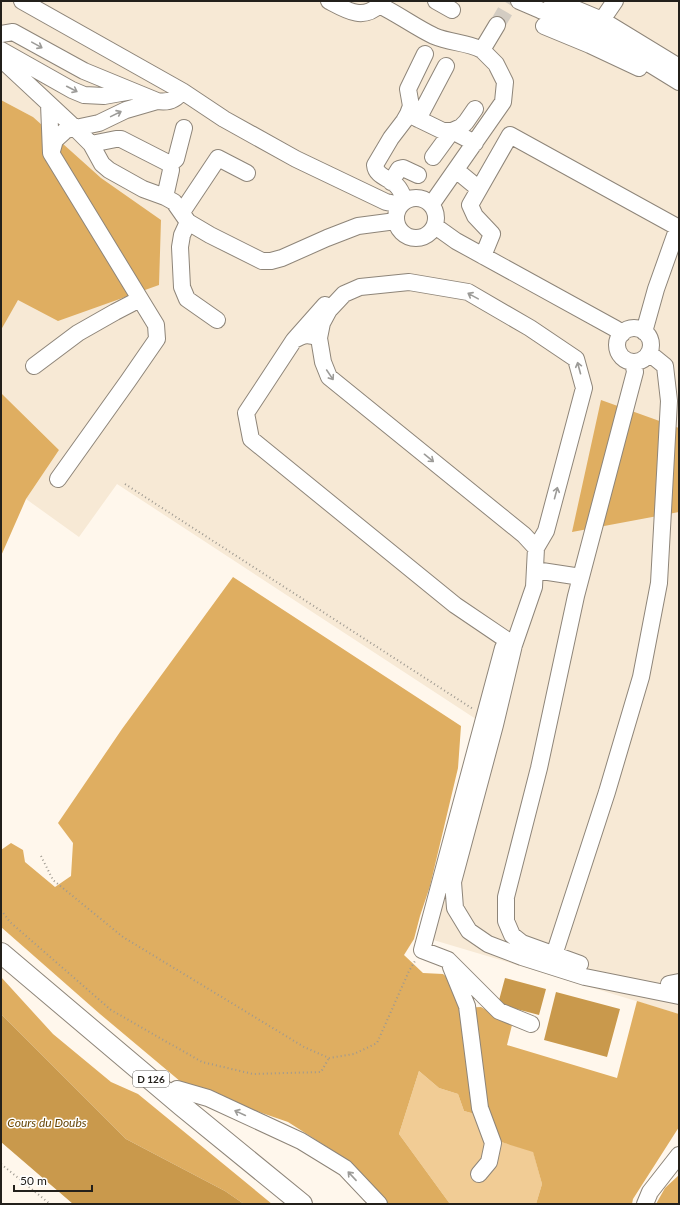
<svg xmlns="http://www.w3.org/2000/svg" width="680" height="1205" font-family="Lato,sans-serif">
  <rect width="100%" height="100%" fill="#fff7ec"/>
  <path fill="#f7e9d5" d="M1,1H679V1014L504,961L430,939L485,725L117,484L79,537L26,499L59,450L1,393V330L68,206L33,117L1,100Z"/>
  <path fill="#f1cc95" d="M419,1071L439,1088L458,1094L464,1111L493,1119L498,1141L533,1151L542,1184L536,1204H450L399,1134Z"/>
  <path fill="#dfae61" d="M1,100L33,117L101,178L161,220L159,285L58,321L18,300L1,330Z
    M1,393L59,450L26,499L1,556Z
    M601,400L679,428V512L572,532Z
    M233,577L461,726L458,768L430,886L420,916L414,939L404,955L423,973L443,974L453,983L461,1008L481,1007L512,1025L507,1045L617,1078L637,1001L679,1014V1127L633,1199L632,1204H536L542,1184L533,1152L498,1141L493,1119L464,1111L458,1094L439,1088L419,1071L399,1134L450,1204H388L349,1161L288,1122L187,1087L100,1014L1,927V850L11,843L23,850L25,862L55,887L71,876L73,843L58,823L122,729Z
    M1,977L53,1034L111,1082L138,1094L272,1204H244L225,1191L126,1139L1,1014Z
    M679,1175V1204H656L665,1188Z"/>
  <path fill="#c9994c" d="M505,978L546,989L539,1015L498,1004Z
    M556,992L620,1009L607,1057L544,1040Z
    M1,1014L126,1139L225,1191L244,1204H73L1,1142Z"/>
  <g fill="none" stroke-linecap="round" stroke-linejoin="round">
    <path stroke="#d3ccc2" stroke-width="16" stroke-dasharray="16 8" stroke-linecap="butt" d="M497,25L511,1"/>
    <defs>
      <path id="minor" d="M22,1L182,91L224,119L296,159L386,202L401,205
        M329,1C346,10 363,21 379,5C398,14 415,27 434,36C450,43 467,42 482,50
        M436,1L452,10
        M519,1L540,10L592,30L606,37L679,82
        M552,1L571,7L602,20L679,67
        M602,20L615,1
        M544,26L590,45L639,68
        M1,34L13,32L84,71L157,101C168,103 176,100 182,91
        M1,50L72,90L84,95L104,96L132,91
        M425,54L408,89L411,106L408,114L443,131H452L475,143
        M1,59L75,128L91,144L102,164L109,170L143,189L165,197L171,170L170,164L121,139H116L91,144
        M49,104L51,153L156,325L157,339L128,381L58,479
        M418,119L446,66
        M52,151L55,140L66,130L99,123L126,110L157,101
        M433,157L452,131L461,127L466,122L475,109
        M170,164L176,159L184,128
        M456,170L479,189
        M391,182L399,169L403,168L418,175
        M165,197L174,202L188,222L210,235L262,261H271L282,258L327,238L358,226L396,221
        M396 218a20 20 0 1 1 40 0a20 20 0 1 1-40 0Z
        M405,201C403,196 401,190 397,186C390,178 376,177 375,165L391,138L404,121L408,114
        M431,205L503,102L505,82L496,64L482,50L497,25
        M182,212L218,158L247,173
        M188,222L182,235L180,247L182,287L187,299L217,320
        M435,226L456,241L616,329L622,334
        M483,256L492,234L475,216L470,205L510,135L679,228
        M617 345a17 17 0 1 1 34 0a17 17 0 1 1-34 0Z
        M644,332L656,289L678,227
        M319,338C308,334 305,334 294,340L325,305
        M294,340L246,413L251,439L455,605L514,645
        M34,366L78,333L115,312L140,299
        M536,548L524,535L329,377L323,362L319,338L322,323L329,310L344,294L360,287L409,282L468,292L530,328L576,359L584,388L546,531L536,548L534,587L514,645L495,725L453,882L455,908L469,931L488,944L522,957L585,977L679,996
        M535,570L581,577
        M503,648L422,950L448,960L499,1011L531,1024
        M554,955L607,792L641,677L659,583L669,401L665,366L649,353
        M580,964L522,943L512,935L506,921V897L539,768L576,596L635,372L633,362
        M451,967L467,1006L480,1108L493,1143L489,1162L479,1174
        M669,984L679,982
        M169,1094L177,1089L208,1098L301,1141L345,1168L379,1204
        M645,1204L650,1192L679,1155"/>
      <path id="major" d="M1,953L182,1106L302,1204"/>
    </defs>
    <use href="#minor" stroke="#8e8579" stroke-width="18"/>
    <use href="#major" stroke="#8e8579" stroke-width="22"/>
    <path stroke="#9e9990" stroke-width="2" stroke-dasharray="1 3" stroke-linecap="butt" d="M125,484L473,709
      M41,856L53,880L123,937L304,1047L329,1058L354,1054L377,1043L409,971L415,961
      M1,910L10,922L111,1010L202,1062L253,1074L321,1072L329,1058
      M1,1164L50,1204"/>
    <use href="#minor" stroke="#fff" stroke-width="16"/>
    <use href="#major" stroke="#fff" stroke-width="20"/>
  </g>
  <defs><path id="oneway-shaft" d="M-6 0H5M1.5-3L5.5 0L1.5 3" fill="none" stroke-width="1.6" stroke-linecap="round" stroke-linejoin="round"/></defs>
  <g stroke="#9c9b98">
    <use href="#oneway-shaft" transform="translate(37 45) rotate(29)"/>
    <use href="#oneway-shaft" transform="translate(72 89) rotate(27)"/>
    <use href="#oneway-shaft" transform="translate(116 114) rotate(-26)"/>
    <use href="#oneway-shaft" transform="translate(473 296) rotate(-151)"/>
    <use href="#oneway-shaft" transform="translate(579 368) rotate(-105)"/>
    <use href="#oneway-shaft" transform="translate(330 375) rotate(56)"/>
    <use href="#oneway-shaft" transform="translate(429 458) rotate(39)"/>
    <use href="#oneway-shaft" transform="translate(556 493) rotate(-75)"/>
    <use href="#oneway-shaft" transform="translate(240 1113) rotate(-155)"/>
    <use href="#oneway-shaft" transform="translate(352 1176) rotate(-133)"/>
  </g>
  <g text-anchor="middle" stroke-width="3" stroke-linejoin="round" paint-order="stroke">
    <rect fill="#fff" stroke="#65635f" stroke-width="1" x="133" y="1071" width="36" height="16" rx="3"/>
    <g font-size="10" font-weight="bold" fill="#23201b">
      <text x="151" y="1083">D 126</text>
    </g>
    <g font-size="12" font-style="italic" fill="#664606" stroke="#fff">
      <text x="47" y="1127">Cours du Doubs</text>
    </g>
  </g>
  <rect width="680" height="1205" fill="none" stroke="#23201b" stroke-width="4"/>
  <path d="M14 1185v6h78v-6" fill="none" stroke="#23201b" stroke-width="2"/>
  <text x="20" y="1185" font-size="12" fill="#23201b" stroke="#ffffff" stroke-width="3" paint-order="stroke">50 m</text>
</svg>
